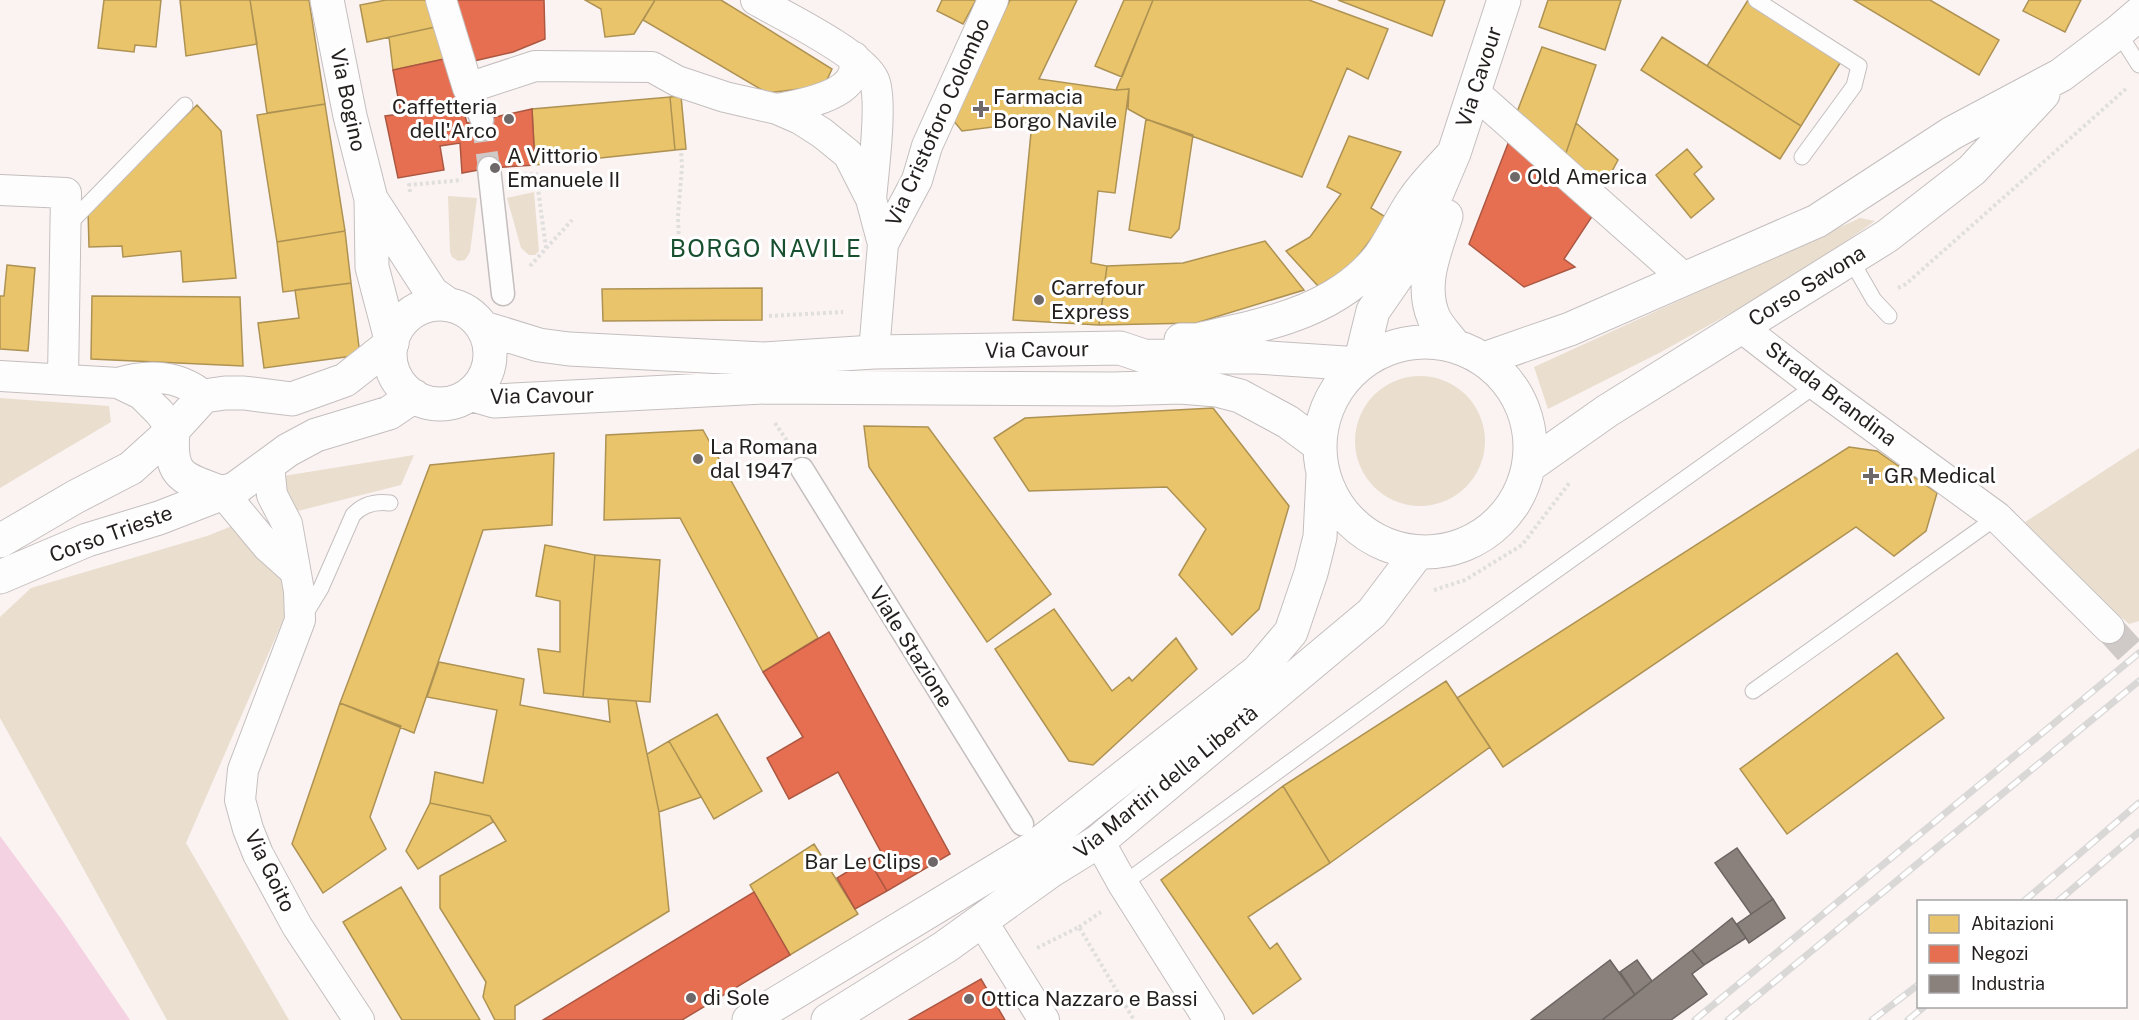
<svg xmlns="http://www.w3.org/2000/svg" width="2139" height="1020" font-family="'Public Sans',sans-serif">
  <rect width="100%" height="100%" fill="#faf3f2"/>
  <path fill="#eadecf" d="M534,192L539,251L535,255H529L521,248L507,198Z
    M448,196L477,198L470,252L465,260L458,261L452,257L450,252Z
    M1860,218L1875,221L1795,277L1661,352L1548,409L1534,367Z
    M1355 441a65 65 0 1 1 130 0a65 65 0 1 1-130 0Z
    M0,398L109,406L111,422L0,488Z
    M2139,448V621L2129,624L2016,528Z
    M414,455L401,485L290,513L277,477Z
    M242,522L294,595L186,843L289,1020H167L0,718V617L31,588L207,536Z"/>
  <path fill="#f4d2e2" d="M0,836L62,920L130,1020H0Z"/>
  <path fill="#e9c46a" stroke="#ae9253" stroke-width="1.5" d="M104,0H161L156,47L135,45L134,52L98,48Z
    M180,0H250L257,44L186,56Z
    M250,0H309L325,104L267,113Z
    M386,0H434L440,26L367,42L360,5Z
    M585,0H655L634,34L605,37L601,9Z
    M655,0H721L832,69L824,86L767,93L643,20Z
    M942,0H976L963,24L937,11Z
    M1010,0H1077L1039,79L1116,90L1129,89L1115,193L1098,191L1091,263L1107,266L1099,325L1013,320L1032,122L962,131L952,119Z
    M1124,0H1153L1122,77L1095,66Z
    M1153,0H1309L1388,29L1368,79L1347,68L1302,177L1146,119L1128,109L1129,89L1116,90Z
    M1338,0H1445L1432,36Z
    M1548,0H1621L1605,50L1539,27Z
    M1748,0L1842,60L1801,126L1707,66Z
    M1854,0H1930L1999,40L1979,75Z
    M2029,0H2081L2065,32L2023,11Z
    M440,26L449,58L393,70L389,37Z
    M1662,37L1801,126L1780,159L1641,70Z
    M1542,47L1596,65L1565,156L1517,112Z
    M681,96L686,149L675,150L670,97Z
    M670,97L675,150L535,165L532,109Z
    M325,104L345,231L277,242L257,115Z
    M197,105L221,131L236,278L183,282L181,251L123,257L122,246L89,247L88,210Z
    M1146,119L1193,135L1179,229L1171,238L1129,230Z
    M1576,123L1618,160L1603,188L1565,156Z
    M1349,136L1401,152L1371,208L1387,218L1349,268L1318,286L1286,251L1310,237L1341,194L1327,187Z
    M1687,149L1702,167L1694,174L1714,199L1691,218L1656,175Z
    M345,231L351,283L283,292L277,242Z
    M1265,241L1304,290L1196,323L1099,325L1107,266L1183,263Z
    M7,265L35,268L28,351L0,349V296H4Z
    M351,283L360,355L264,368L258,323L299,318L295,290Z
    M762,288V320L603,321L602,289Z
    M92,296L240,297L243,366L91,359Z
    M1213,408L1289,506L1259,609L1232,635L1179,575L1206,529L1167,487L1029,491L994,438L1025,418Z
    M864,426L928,427L1051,594L987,642L869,467Z
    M703,430L818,638L763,672L680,518L604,520L606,435Z
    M1849,447L1877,451L1937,493L1926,531L1894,556L1856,527L1503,767L1457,698Z
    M554,453L552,525L483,530L414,733L340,703L430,465Z
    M545,545L595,555L583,697L544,693L538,649L560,652V601L536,596Z
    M595,555L660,560L650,702L583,697Z
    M1054,609L1112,691L1129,677L1132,681L1176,638L1197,669L1093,765L1069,761L995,649Z
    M1897,653L1944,718L1787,834L1740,769Z
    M439,662L524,679L520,705L610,722L608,699L636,701L659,812L669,911L515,1006V1020H495L483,997L486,982L440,908V876L506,841L490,816L430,803L435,772L483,783L497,710L427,697Z
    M1446,681L1490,747L1330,863L1283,786Z
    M340,703L401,726L370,817L386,849L323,893L292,844Z
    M717,714L762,791L714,819L669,741Z
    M669,741L701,797L659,812L647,754Z
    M1283,786L1330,863L1248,917L1270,949L1277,943L1301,979L1253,1014L1161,880Z
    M430,803L490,816L493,822L418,869L406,851Z
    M814,844L858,914L790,955L750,885Z
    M401,887L480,1020H402L343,922Z"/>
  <path fill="#e76f51" stroke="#ac5742" stroke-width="1.5" d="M449,0H544L545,39L513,52L465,63Z
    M449,58L467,123L532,109L535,165L489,168L462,173L460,143L440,146L444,170L398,178L385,116L401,114L393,70Z
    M1509,141L1593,215L1564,259L1575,267L1524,287L1469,244Z
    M829,632L950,854L887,891L868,859L881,852L838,772L789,799L767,758L803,737L763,672Z
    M868,859L887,891L855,909L837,878Z
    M754,892L790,955L682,1020H543Z
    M981,979L1005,1020H909Z"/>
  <path fill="#8a817c" stroke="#6b6460" stroke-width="1.5" d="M1737,848L1773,899L1751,914L1715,863Z
    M1773,899L1785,918L1749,943L1737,924Z
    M1732,918L1746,938L1704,965L1692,950Z
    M1692,950L1704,965L1692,974L1707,994L1671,1020H1602Z
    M1610,960L1635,995L1602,1020H1531Z
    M1637,960L1652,981L1635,995L1620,972Z"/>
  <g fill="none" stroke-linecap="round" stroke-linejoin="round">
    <path stroke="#cfc9c8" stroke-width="22" stroke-dasharray="22 11" stroke-linecap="butt" d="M482,120L489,168"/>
    <path stroke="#cfc9c8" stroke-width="30" stroke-dasharray="30 15" stroke-linecap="butt" d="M2109,628L2139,661"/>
    <defs>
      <path id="service" d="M1756,0L1859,66L1854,86L1802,157
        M2118,32L2139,65
        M68,225L185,105
        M1851,260L1874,300L1889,316
        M304,616L321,588L353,515C363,504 375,501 390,503
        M1753,691L1997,517
        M1123,884L1418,669L1816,385"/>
      <path id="pedestrian" d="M468,88L482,120
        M489,168L503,294
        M802,469L1022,824"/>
      <path id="minor" d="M441,0L468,88L535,66L652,67L677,81L725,97L777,109L800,119L822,133L848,154L871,199L883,244L874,352
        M756,0C782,15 863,54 874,80C883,100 873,175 871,199
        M1475,93L1685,279
        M777,109C799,105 847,97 854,72C855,67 854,62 854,57
        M0,190L66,193L63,379
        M883,244L917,180L927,146L993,0
        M1741,327L1816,385L1997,517L2109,628
        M0,376L118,383L141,394L159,412L173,430
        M118,383C148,374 179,375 204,396
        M269,465L272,495L287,524L299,591L300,620L243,770L240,800L248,829L258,854L297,926L359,1020
        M223,493L267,546L295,571
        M1099,841L1123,884L1209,1020
        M982,921L1044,1020"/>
      <path id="secondary" d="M327,0L350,116L371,199L372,267L392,343
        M371,199L432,293L449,305"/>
      <path id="primary" d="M1446,216C1436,249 1419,284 1434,318C1439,328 1448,337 1454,345
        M390 354a50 50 0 1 1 100 0a50 50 0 1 1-100 0Z
        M484,328L539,345L569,349L764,359L874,352L1120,348L1144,356L1256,357L1360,364
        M1181,340H1197C1262,325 1336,313 1380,256C1393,238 1402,216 1415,198C1426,182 1441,168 1454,153
        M1320 447a105 105 0 1 1 210 0a105 105 0 1 1-210 0Z
        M1484,359L1570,329L1817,221L1952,133L2061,75L2118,32L2139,14
        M1360,364L1373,311L1400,272L1417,240L1454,153L1504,0
        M470,394L494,401L765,387L1113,389L1180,387L1217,390L1240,396L1288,422L1319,445
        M173,430C169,478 182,478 223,493
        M1529,466L1607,411L1887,236L1972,170L2043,94
        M0,541L75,497L131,468L173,430L204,396L225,393H244L292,399L345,380L392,343
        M0,577L87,540L159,518L236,488L288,450L316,435L389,413L414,396
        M749,1020L1035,847L1258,671L1291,632L1311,573L1320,537L1323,475
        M828,1020L945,947L1049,872L1099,841L1372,613L1418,552"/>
    </defs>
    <use href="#service" stroke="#c4bfbe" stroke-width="17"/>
    <use href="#pedestrian" stroke="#c4bfbe" stroke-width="25"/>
    <use href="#minor" stroke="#c4bfbe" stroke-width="32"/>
    <use href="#secondary" stroke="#c4bfbe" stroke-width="35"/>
    <use href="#primary" stroke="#c4bfbe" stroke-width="35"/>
    <path stroke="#e0dfde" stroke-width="4" stroke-dasharray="3 3" stroke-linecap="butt" d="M518,175L536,174L546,248
      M410,192L409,185L462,180
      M679,252L678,216L682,167L681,150
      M530,266L572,220
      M1898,288L1906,284L2127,88
      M769,316L843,312
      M775,423L789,444
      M1434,590L1465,580L1522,545L1570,482
      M1079,927L1101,912
      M1037,948L1079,927L1134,1020"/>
    <use href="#service" stroke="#fefdfd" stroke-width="15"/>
    <use href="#pedestrian" stroke="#fefdfd" stroke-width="22"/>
    <use href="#minor" stroke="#fefdfd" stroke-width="30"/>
    <use href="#secondary" stroke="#fefdfd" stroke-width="33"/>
    <use href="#primary" stroke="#fefdfd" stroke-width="33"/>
    <defs>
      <path id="rail" d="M2023,902L2139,803
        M2057,902L2139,832
        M1695,1020L2139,653
        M1728,1020L2139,681
        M1872,1020L1918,985
        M1908,1020L1925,1006"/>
    </defs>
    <use href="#rail" stroke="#dad8d7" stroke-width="7"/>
    <use href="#rail" stroke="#fff" stroke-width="4.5" stroke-dasharray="14" stroke-linecap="butt"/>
  </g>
  <g fill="#6e6968" stroke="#fff" stroke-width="2">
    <path d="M978 100h6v6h6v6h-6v6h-6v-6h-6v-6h6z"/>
    <circle cx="509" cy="119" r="6"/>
    <circle cx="495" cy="168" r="6"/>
    <circle cx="1515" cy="177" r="6"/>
    <circle cx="1039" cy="300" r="6"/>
    <circle cx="698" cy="459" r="6"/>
    <path d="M1868 467h6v6h6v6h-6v6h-6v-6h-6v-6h6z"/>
    <circle cx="933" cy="862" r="6"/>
    <circle cx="691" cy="998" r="6"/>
    <circle cx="969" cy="999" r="6"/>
  </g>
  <g text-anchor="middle" stroke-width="6" stroke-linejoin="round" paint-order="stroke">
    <g font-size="21" fill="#231f1e" stroke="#fff">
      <text transform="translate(1479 77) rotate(-72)" y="7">Via Cavour</text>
      <text transform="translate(348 100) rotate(78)" y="7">Via Bogino</text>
      <text transform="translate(938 122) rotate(-66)" y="7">Via Cristoforo Colombo</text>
      <text transform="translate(1807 286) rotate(-32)" y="7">Corso Savona</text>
      <text transform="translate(1037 350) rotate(-1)" y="7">Via Cavour</text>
      <text transform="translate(1831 394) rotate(37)" y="7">Strada Brandina</text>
      <text transform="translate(542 396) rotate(-1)" y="7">Via Cavour</text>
      <text transform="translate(111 534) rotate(-20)" y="7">Corso Trieste</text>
      <text transform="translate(911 647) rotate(58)" y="7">Viale Stazione</text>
      <text transform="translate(1166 782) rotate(-39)" y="7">Via Martiri della Libertà</text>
      <text transform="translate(270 871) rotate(64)" y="7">Via Goito</text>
    </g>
    <g font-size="21" fill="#231f1e" stroke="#fff" text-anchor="start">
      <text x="993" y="104">Farmacia<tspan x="993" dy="24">Borgo Navile</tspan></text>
      <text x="497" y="114" text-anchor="end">Caffetteria<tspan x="497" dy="24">dell'Arco</tspan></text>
      <text x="507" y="163">A Vittorio<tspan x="507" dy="24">Emanuele II</tspan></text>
      <text x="1527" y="184">Old America</text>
      <text x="1051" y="295">Carrefour<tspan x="1051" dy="24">Express</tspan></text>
      <text x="710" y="454">La Romana<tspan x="710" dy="24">dal 1947</tspan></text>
      <text x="1884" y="483">GR Medical</text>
      <text x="921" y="869" text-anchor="end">Bar Le Clips</text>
      <text x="703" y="1005">di Sole</text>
      <text x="981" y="1006">Ottica Nazzaro e Bassi</text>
    </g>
    <g font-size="24" letter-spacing="1.5" fill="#174f2f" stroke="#fff">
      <text x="766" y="257">BORGO NAVILE</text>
    </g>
  </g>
  <rect x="1917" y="900" width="210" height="108" fill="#ffffff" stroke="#a7a5a5" stroke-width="1.5"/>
  <rect x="1929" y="915" width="30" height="18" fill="#e9c46a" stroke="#a7a5a5" stroke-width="1.5"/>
  <text x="1971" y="930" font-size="18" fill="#231f1e">Abitazioni</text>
  <rect x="1929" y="945" width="30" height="18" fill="#e76f51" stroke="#a7a5a5" stroke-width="1.5"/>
  <text x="1971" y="960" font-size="18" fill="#231f1e">Negozi</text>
  <rect x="1929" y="975" width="30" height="18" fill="#8a817c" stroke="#a7a5a5" stroke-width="1.5"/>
  <text x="1971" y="990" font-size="18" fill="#231f1e">Industria</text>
</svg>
